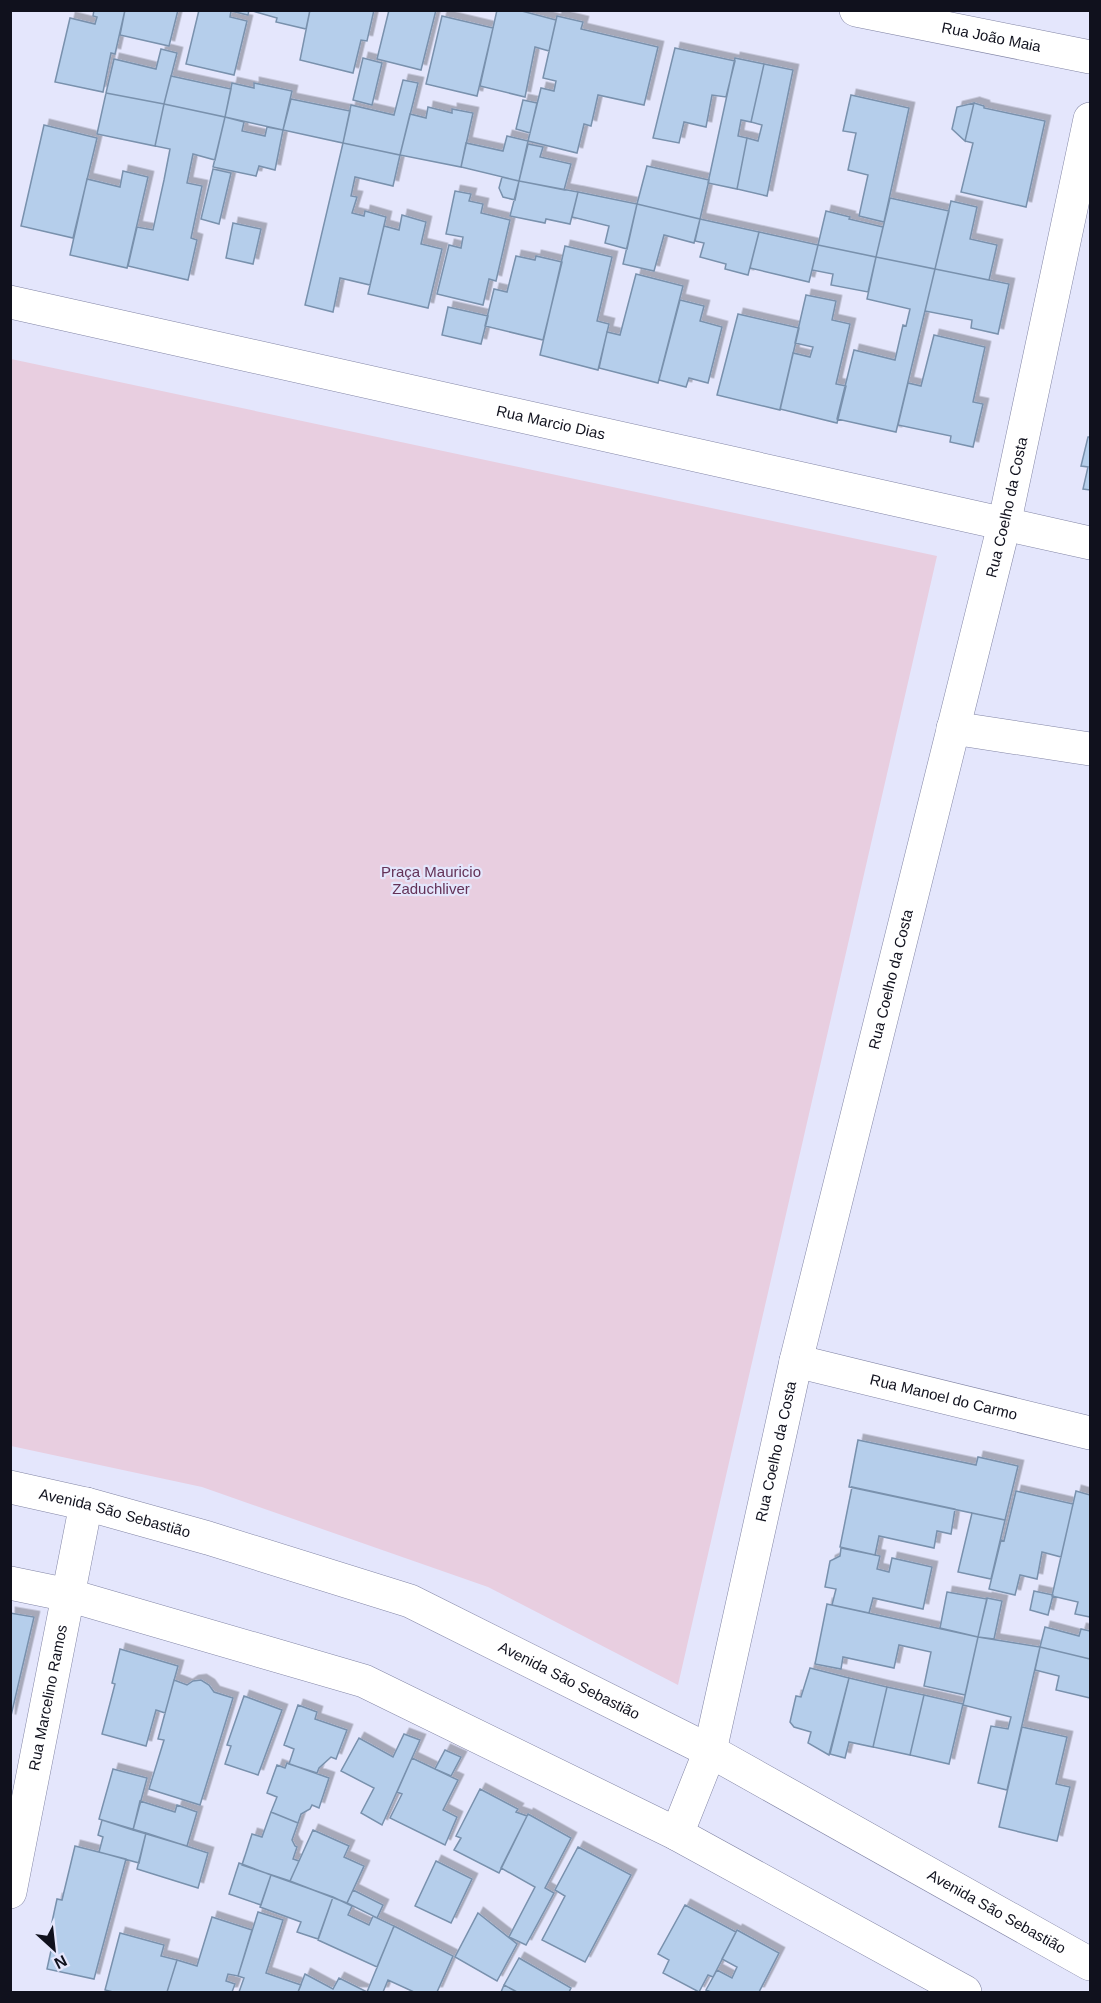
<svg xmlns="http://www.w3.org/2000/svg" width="1101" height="2003" font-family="Helvetica,sans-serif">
  <defs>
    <filter id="shadow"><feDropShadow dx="5.5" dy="-5.5" stdDeviation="0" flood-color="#0004"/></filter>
  </defs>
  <rect width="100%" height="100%" fill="#e4e6fc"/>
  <path fill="#e8cee0" d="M11,359L937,556L678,1685L488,1587L202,1487L11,1446Z"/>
  <path fill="#b5ceeb" stroke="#7991ad" stroke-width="1.5" filter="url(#shadow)" d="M94,10H125L115,54L111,53L103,92L55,82L70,18L95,24L97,17L93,16Z
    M125,10H178L169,46L120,35Z
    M199,10H249L248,15L231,11L230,17L247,21L234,75L186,64Z
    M249,10H310L306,29L276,22L277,18Z
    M310,10H374L367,41L361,40L353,73L300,60Z
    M389,10H436L421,70L377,59Z
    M497,10H518L556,20L549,51L535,47L525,97L480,86Z
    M442,16L493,28L477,96L426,84Z
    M557,16L583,22L581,29L658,47L644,105L598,95L591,126L584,124L577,153L528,141L541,88L554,91L556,81L543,78Z
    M675,48L735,61L726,97L712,95L706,127L684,122L679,143L653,138Z
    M161,49L177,53L164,104L106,93L114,59L156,69Z
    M363,58L382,63L372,105L353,100Z
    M735,58L764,64L751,122L741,120L738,136L747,138L737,189L708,183Z
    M764,64L793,70L767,196L737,189L747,138L758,141L762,125L751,122Z
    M171,76L231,89L225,117L164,104Z
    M403,80L418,83L400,155L343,143L351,105L394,115Z
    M232,83L254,88V83L292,91L283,130L225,117Z
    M106,93L164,104L155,146L97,134Z
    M851,95L909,108L884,222L859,216L868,175L848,170L856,133L843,131Z
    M291,99L350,111L343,143L283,130Z
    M523,100L537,103L530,133L516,129Z
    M974,103L965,141L952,129L957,107Z
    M974,103L984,106V108L1045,121L1026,207L961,192L973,143L965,141Z
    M164,104L225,117L215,160L193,154L187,183L202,186L191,238L197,240L188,280L128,266L137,227L153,230L164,180L170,149L155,146Z
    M428,107L452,113V109L473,113L461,167L400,155L410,114L426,118Z
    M225,117L244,122L242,131L265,136L267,127L283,130L275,170L259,166L256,176L213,167Z
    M44,125L97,138L73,238L21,226Z
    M507,136L528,141L519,181L461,167L466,143L503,151Z
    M343,143L400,155L393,186L355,177L351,196L357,197L352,213L364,216L365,211L386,217L370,285L340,278L333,312L305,305Z
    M528,144L543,147L540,157L571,164L564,190L519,181Z
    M647,166L709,180L700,219L637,204Z
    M213,169L231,173L219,224L201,219Z
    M123,171L148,177L127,268L70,255L87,179L120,187Z
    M502,177L519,181L515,200L503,197L499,188Z
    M519,181L578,192L570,224L546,219L545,223L510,216Z
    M455,191L471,194L469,201L483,204L481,213L510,220L496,281L489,279L483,305L437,294L449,245L461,248L463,237L446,234Z
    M578,192L637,204L627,249L605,243L609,226L572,217Z
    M890,198L949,211L935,269L876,257Z
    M951,201L977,207L970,239L997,245L989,280L935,269Z
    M637,204L700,219L694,243L664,235L654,271L623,264Z
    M826,211L850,217L849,219L883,227L876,257L818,245Z
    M402,215L426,222L421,244L442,249L428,308L368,294L384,226L399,230Z
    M700,219L759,232L748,275L725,269L726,264L700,257L704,243L695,241Z
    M233,223L261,229L253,264L226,258Z
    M759,232L818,245L809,282L750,268Z
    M818,245L876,257L868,292L831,285L833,274L812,270Z
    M565,246L612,257L597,321L609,324L598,370L540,355Z
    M516,256L535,260L536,256L562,262L543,340L485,326L494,289L507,292Z
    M876,257L935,269L896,432L837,419L854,350L895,360L903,325L906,326L910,309L867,299Z
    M935,269L1009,284L998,334L971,328L972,320L925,311Z
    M636,274L683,286L658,383L599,368L607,332L620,335Z
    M806,295L836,301L832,320L850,324L836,384L846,386L837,423L780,409L793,353L810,357L813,347L795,343Z
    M680,300L704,306L700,321L722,327L708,383L689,378L686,387L659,380Z
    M448,307L488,316L481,344L442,335Z
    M738,314L799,328L780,410L717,395Z
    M934,335L985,347L973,402L983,404L973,447L950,442L951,436L898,425L908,383L921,386Z
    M1088,437H1090V490L1083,489L1088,467L1081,466Z
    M858,1440L976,1465L978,1457L1018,1466L1005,1520L849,1487Z
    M852,1487L955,1509L951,1534L937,1531L934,1548L879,1536L875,1555L840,1547Z
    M1016,1491L1073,1504L1061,1557L1042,1552L1037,1579L1020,1575L1015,1595L989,1589L1001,1540L1004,1541Z
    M1076,1491L1090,1495V1617L1075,1614L1078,1602L1052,1596Z
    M972,1513L1005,1520L991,1579L958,1572Z
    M841,1548L880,1556L877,1569L889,1572L892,1558L932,1567L923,1609L873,1598L869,1613L832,1605L836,1589L825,1587L830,1561L840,1556Z
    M1034,1591L1053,1595L1048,1615L1030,1610Z
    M947,1592L987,1599L978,1637L940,1628Z
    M987,1598L1002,1601L994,1639L978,1637Z
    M827,1604L978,1637L965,1695L924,1686L931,1652L899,1645L894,1668L843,1657L841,1669L815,1664Z
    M10,1613L34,1617L10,1720Z
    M1045,1627L1079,1636L1081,1629L1090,1631V1659L1040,1647Z
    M978,1637L1040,1647L1007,1790L978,1783L991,1726L1008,1729L1011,1717L963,1705Z
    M1040,1647L1090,1659V1698L1056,1690L1059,1676L1035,1670Z
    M120,1649L178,1666L165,1713L156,1710L146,1746L102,1734L115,1684L112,1683Z
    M810,1668L849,1678L829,1755L808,1743L811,1732L794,1727L790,1722L796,1696L801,1697Z
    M849,1678L887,1687L873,1747L849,1742L845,1758L830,1754Z
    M174,1680L187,1685L193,1681L201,1680L209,1685L214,1692L233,1698L200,1805L149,1789L164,1740L158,1739Z
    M887,1687L924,1695L910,1755L873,1747Z
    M924,1695L963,1704L949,1764L910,1755Z
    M244,1696L282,1710L258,1775L225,1764L231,1746L227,1745Z
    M298,1705L317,1712L315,1719L347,1730L336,1759L331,1757L319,1768L317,1773L289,1764L294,1749L284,1745Z
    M1022,1727L1067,1737L1056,1784L1070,1787L1057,1841L999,1827Z
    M404,1734L420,1740L382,1825L361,1813L374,1788L341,1771L359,1738L393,1757Z
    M445,1750L461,1757L451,1776L435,1769Z
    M412,1758L458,1780L443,1810L457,1817L445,1845L390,1818L402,1794L397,1792Z
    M287,1763L329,1778L319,1808L312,1805L310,1809L301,1814L298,1823L271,1812L277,1797L267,1793L277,1765L285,1768Z
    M113,1769L147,1778L133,1830L99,1819Z
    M480,1789L518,1809L516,1812L527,1816L499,1873L454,1850L461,1838L456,1836Z
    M140,1801L175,1812L177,1805L197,1812L187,1846L133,1830Z
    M271,1812L298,1823L292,1840L295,1846L297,1847L293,1859L299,1861L290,1881L242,1865L252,1834L262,1837Z
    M528,1814L571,1838L545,1888L554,1893L526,1945L509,1937L535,1887L501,1868Z
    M102,1820L146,1833L139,1863L99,1852L103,1837L98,1835Z
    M313,1830L349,1846L344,1857L364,1866L347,1903L290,1881Z
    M146,1833L208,1853L198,1888L137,1869Z
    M75,1846L126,1859L94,1979L47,1969L52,1946L47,1945L57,1899L62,1900Z
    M578,1847L631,1875L585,1962L542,1940L565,1896L555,1890Z
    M436,1861L472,1879L451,1923L415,1906Z
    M239,1863L271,1875L261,1905L229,1894Z
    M271,1875L333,1897L318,1939L297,1932L301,1922L260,1907Z
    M353,1890L383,1905L377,1918L347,1903Z
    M333,1897L352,1906L348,1915L369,1925L373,1916L394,1926L377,1967L318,1940Z
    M685,1905L736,1932L713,1977L708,1975L699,1992L663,1973L669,1960L658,1954Z
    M258,1912L283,1920L266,1973L301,1985L298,1992H239L244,1978L238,1976Z
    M478,1913L517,1944L497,1981L455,1957Z
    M212,1917L252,1930L238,1976L228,1974L226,1981L235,1984L232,1992H167L177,1960L197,1966Z
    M394,1926L453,1956L437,1992H414L388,1980L383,1992H367Z
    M737,1930L779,1953L759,1992H711L706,1990L717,1970L732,1978L737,1967L722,1959Z
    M120,1933L164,1945L161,1956L177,1960L167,1992H113L105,1990Z
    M519,1958L571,1988L569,1992H517L504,1985Z
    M305,1974L333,1989L339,1978L367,1992H298Z
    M504,1985L517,1992H501Z"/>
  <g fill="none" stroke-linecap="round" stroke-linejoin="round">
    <defs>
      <g id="minor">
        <path id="s1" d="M856,10L1090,57"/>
        <path id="s2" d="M10,302L1090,543"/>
        <path d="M953,728L1090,749"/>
        <path id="s3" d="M796,1361L1090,1433"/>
        <path id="s4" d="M10,1487L86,1504L208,1538L410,1601L710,1751L1090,1964"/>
        <path d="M10,1583L68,1595L364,1681L677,1834L965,1992"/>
        <path id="s5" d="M677,1834L710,1751L796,1361L1004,525L1090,119"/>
        <path id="s6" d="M10,1892L86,1504"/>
      </g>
    </defs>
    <use href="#minor" stroke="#8285a5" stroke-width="34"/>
    <use href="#minor" stroke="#fff" stroke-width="33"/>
  </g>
  <g text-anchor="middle" stroke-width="4.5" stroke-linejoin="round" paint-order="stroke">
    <g font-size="15" fill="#10111d" stroke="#e4e6fc">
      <text dy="5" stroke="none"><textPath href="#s1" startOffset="138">Rua João Maia</textPath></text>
      <text dy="5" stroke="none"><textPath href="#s2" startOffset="554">Rua Marcio Dias</textPath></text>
      <text dy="5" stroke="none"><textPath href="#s5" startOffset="1368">Rua Coelho da Costa</textPath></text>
      <text dy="5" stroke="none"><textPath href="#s5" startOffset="882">Rua Coelho da Costa</textPath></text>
      <text dy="5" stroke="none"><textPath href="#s3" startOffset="152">Rua Manoel do Carmo</textPath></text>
      <text dy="5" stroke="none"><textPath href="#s5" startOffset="396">Rua Coelho da Costa</textPath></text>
      <text dy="5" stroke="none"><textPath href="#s4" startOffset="108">Avenida São Sebastião</textPath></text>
      <text dy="5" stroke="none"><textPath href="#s4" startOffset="594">Avenida São Sebastião</textPath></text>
      <text dy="5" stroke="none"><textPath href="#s6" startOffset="198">Rua Marcelino Ramos</textPath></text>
      <text dy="5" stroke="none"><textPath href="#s4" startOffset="1080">Avenida São Sebastião</textPath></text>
    </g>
    <g font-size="15" fill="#633257" stroke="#e4e6fc">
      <text x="431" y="877">Praça Mauricio<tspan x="431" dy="17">Zaduchliver</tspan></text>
    </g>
  </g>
  <rect width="1101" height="2003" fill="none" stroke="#10111d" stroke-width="24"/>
  <g transform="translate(54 1949) rotate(153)" stroke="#e4e6fc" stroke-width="4.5" paint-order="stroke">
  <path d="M0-4.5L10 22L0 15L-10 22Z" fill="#10111d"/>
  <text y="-9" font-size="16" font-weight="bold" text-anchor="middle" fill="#10111d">N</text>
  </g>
</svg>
